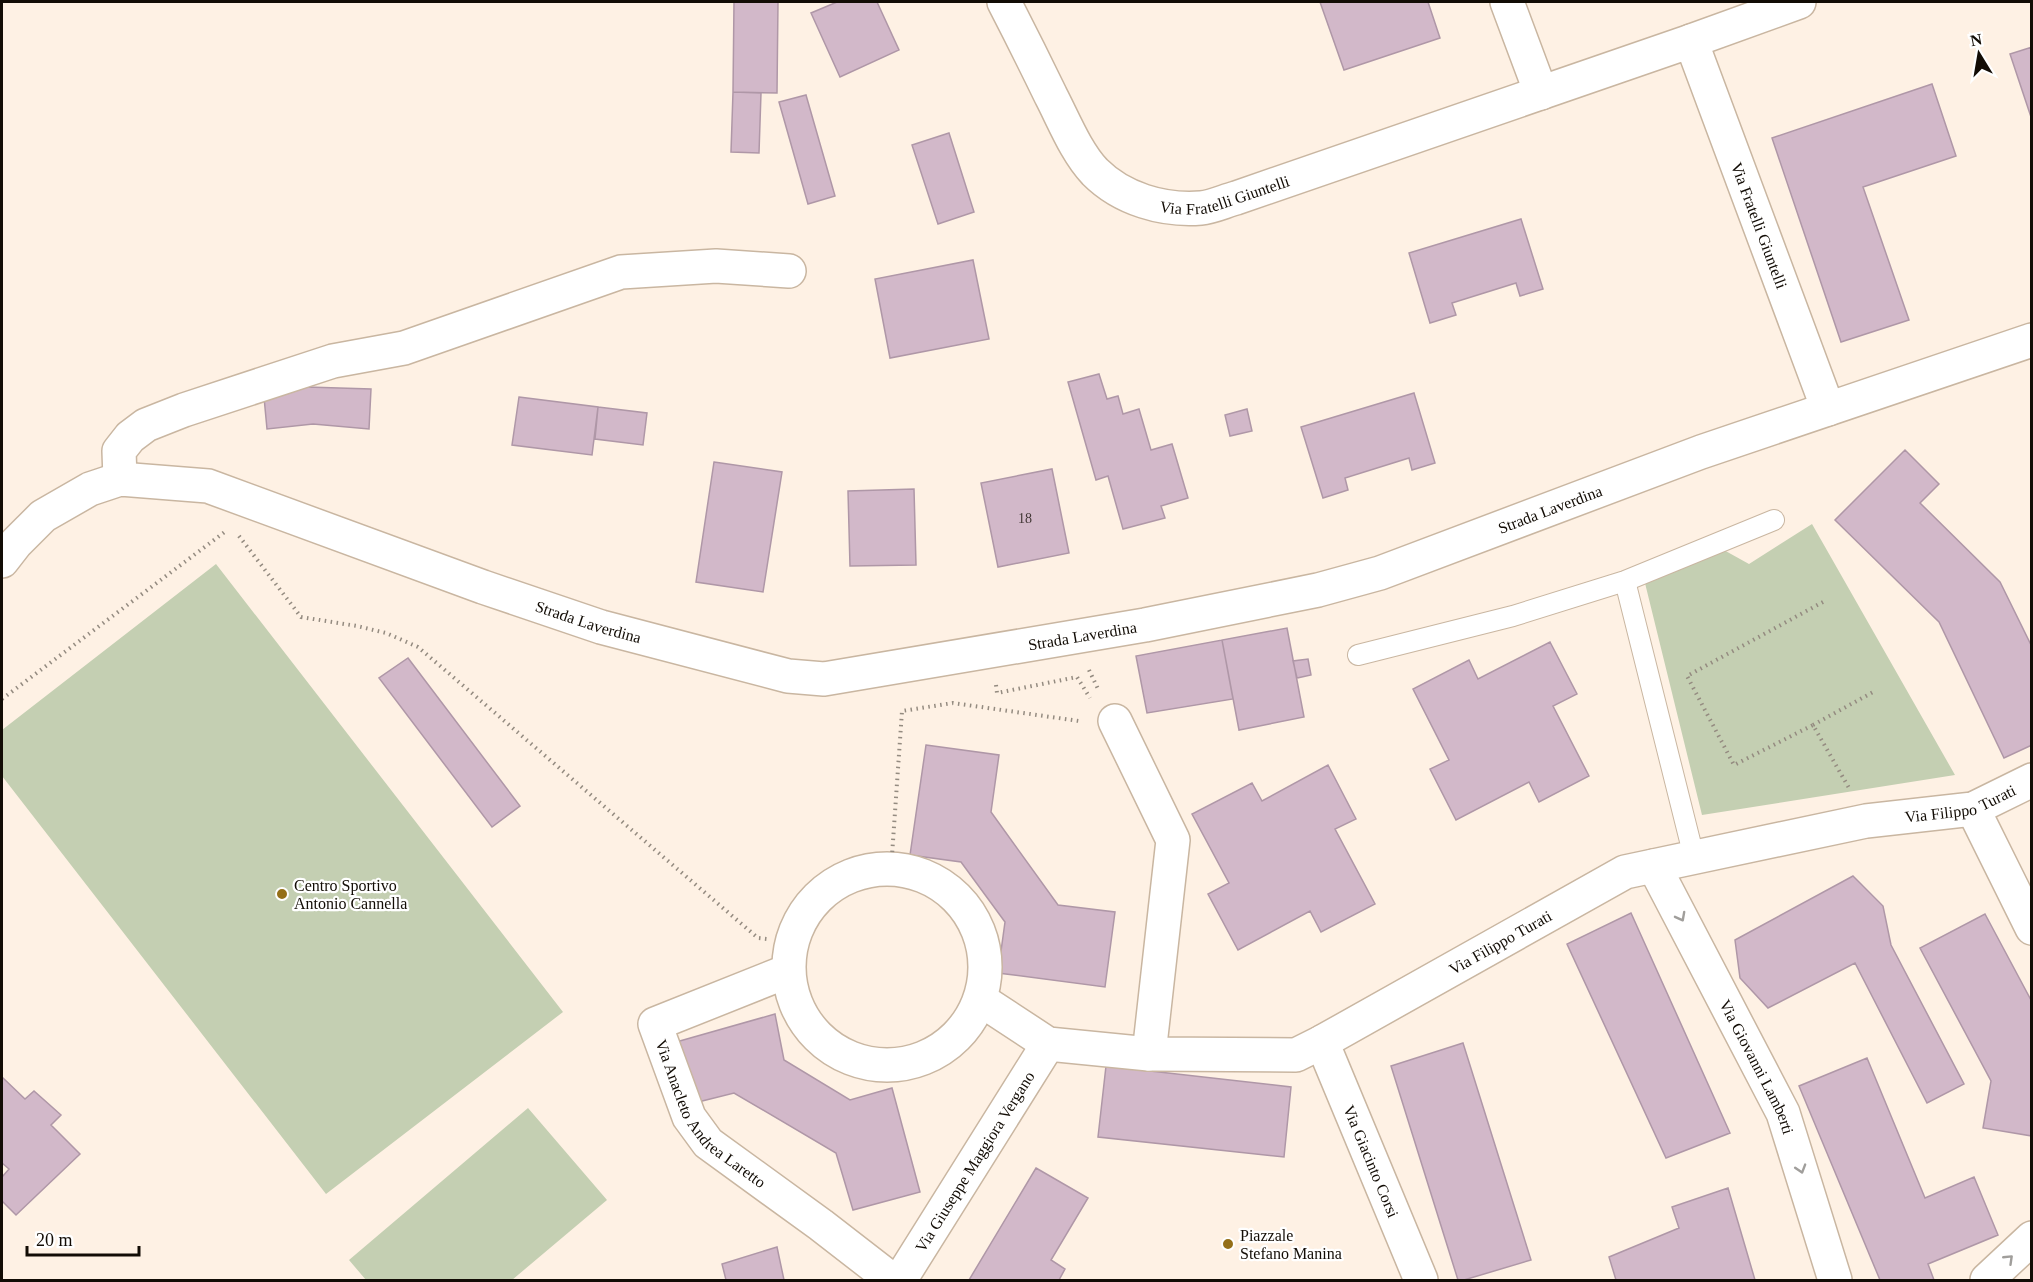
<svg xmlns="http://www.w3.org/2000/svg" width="2033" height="1282" font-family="Georgia,serif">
  <rect width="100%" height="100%" fill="#fef1e4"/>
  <path fill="#c4cfb2" d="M1812,524L1955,775L1702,815L1644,579L1722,549L1749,564Z
    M216,564L563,1012L326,1194L2,776V730Z
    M528,1108L607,1200L512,1280H366L349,1260Z"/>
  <path fill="#d2b8c9" stroke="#af97a7" stroke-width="1.5" d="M734,2H778L777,93L733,92Z
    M837,2H877L899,50L840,77L811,13Z
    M1320,2H1428L1440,38L1344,70Z
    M2032,47V120L2010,54Z
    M1932,84L1956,156L1863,187L1909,320L1841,342L1772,138Z
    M733,92L761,93L759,153L731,152Z
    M806,95L835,196L808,204L779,102Z
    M949,133L974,212L938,224L912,145Z
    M1521,219L1543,289L1520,296L1516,283L1452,303L1456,315L1430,323L1409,253Z
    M973,260L989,339L890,358L875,279Z
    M1099,374L1107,399L1118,396L1123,414L1139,409L1151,450L1172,444L1188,498L1161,506L1165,518L1123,529L1108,476L1096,480L1068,382Z
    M307,387L371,389L369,429L313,424L267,429L264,397Z
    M1414,393L1435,463L1412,470L1409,458L1345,478L1348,490L1323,498L1301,427Z
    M519,397L598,407L592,455L512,445Z
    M598,407L647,413L643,445L595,439Z
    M1247,409L1252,431L1230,436L1225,415Z
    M1905,450L1939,484L1920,503L2000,582L2032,647V745L2004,758L1939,622L1835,520Z
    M714,462L782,472L763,592L696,582Z
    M1052,469L1069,553L998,567L981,483Z
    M914,489L916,565L850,566L848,491Z
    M1287,628L1304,717L1239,730L1222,640Z
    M1222,640L1233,699L1147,713L1136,656Z
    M1550,642L1577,694L1553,706L1589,776L1539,802L1529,782L1456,820L1430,769L1449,760L1413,689L1469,660L1478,679Z
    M408,658L520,806L492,827L379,678Z
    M1308,659L1311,675L1297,678L1293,661Z
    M926,745L999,755L991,812L1058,905L1115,912L1105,987L998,973L1005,922L961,862L910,855Z
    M1328,765L1356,819L1335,829L1375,904L1321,932L1310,911L1238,950L1208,894L1229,883L1192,814L1252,783L1262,801Z
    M1853,876L1883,906L1891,945L1964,1084L1927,1103L1855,963L1768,1008L1740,978L1735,940Z
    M1631,913L1730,1133L1666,1158L1567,944Z
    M1985,914L2032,1002V1136L1983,1128L1991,1081L1920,948Z
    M775,1014L784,1060L850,1100L892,1088L920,1192L853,1210L836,1153L734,1093L682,1106L662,1046Z
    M1463,1043L1531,1260L1464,1280H1458L1391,1066Z
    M1867,1058L1925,1198L1974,1177L1998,1235L1928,1264L1934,1280H1880L1799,1086Z
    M1106,1066L1291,1087L1284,1157L1098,1137Z
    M2,1077L25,1099L34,1091L61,1115L51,1125L80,1154L16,1215L2,1201V1177L9,1169L2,1163Z
    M1036,1168L1088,1198L1051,1260L1065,1269L1059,1280H969Z
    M1728,1188L1755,1280H1616L1609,1257L1679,1228L1672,1207Z
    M777,1247L784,1280H726L722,1264Z"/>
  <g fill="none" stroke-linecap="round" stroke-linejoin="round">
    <defs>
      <path id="service" d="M1625,581L1694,857
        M1358,655L1513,616L1625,581L1774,520"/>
      <g id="minor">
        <path id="s1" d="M1004,2C1020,33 1036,65 1051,96C1064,121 1076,152 1095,172C1122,199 1163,211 1201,208C1212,207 1225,201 1236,198L1691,41L1828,409"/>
        <path d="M1507,2L1541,93"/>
        <path d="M1691,41L1799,2"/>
        <path d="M120,479L119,451L130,437L146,425L184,410L333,361L404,348L621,272L716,266L789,271"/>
        <path id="s2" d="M2,561L16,543L43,516L90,489L120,479L208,486L483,587L601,627L788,676L824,679L1145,625L1318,590L1380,573L1701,452L2032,340"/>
        <path d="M1115,721L1173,840L1149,1054"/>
        <path d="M1973,809L2032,928"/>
        <path id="s3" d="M1654,866L1783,1113L1835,1280"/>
        <circle cx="887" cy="967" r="98"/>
        <path id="s4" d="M788,971L655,1024L689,1117L708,1143L821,1225L892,1280"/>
        <path id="s5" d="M981,1000L1048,1044L1149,1054L1296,1055L1322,1042L1625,872L1866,821L1973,809L2032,780"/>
        <path id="s6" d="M1322,1042L1421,1280"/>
        <path id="s7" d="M900,1280L1048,1044"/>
        <path d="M1987,1280L2032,1238"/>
      </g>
    </defs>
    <use href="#service" stroke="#c9b6a1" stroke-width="22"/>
    <use href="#minor" stroke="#c9b6a1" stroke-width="36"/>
    <path stroke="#948b80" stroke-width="4" stroke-dasharray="1.5 4.5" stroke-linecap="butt" d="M239,536L301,617L357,626L386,633L418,647L758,938L767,939
      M1823,602L1687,676L1734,765L1813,725L1849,788
      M1089,670L1099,691
      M996,685L997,693L1077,677L1090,698
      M2,699L226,531
      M1813,725L1875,691
      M891,870L902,711L953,703L1079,721"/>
    <use href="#service" stroke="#fff" stroke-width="20"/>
    <use href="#minor" stroke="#fff" stroke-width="33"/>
  </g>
  <defs><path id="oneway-chevron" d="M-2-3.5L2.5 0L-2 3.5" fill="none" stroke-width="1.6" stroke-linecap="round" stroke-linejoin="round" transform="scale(1.5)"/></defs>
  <g stroke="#a09e9b">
    <use href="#oneway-chevron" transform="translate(1681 917) rotate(62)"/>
    <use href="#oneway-chevron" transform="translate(1801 1169) rotate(73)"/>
    <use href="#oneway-chevron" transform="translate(2009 1259) rotate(-44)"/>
  </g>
  <g fill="#946f18" stroke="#fff" stroke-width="2">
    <circle cx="282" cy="894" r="6"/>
    <circle cx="1228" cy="1244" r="6"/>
  </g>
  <g text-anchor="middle" stroke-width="4.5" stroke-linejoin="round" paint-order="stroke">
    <g font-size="14" fill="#423736">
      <text x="1025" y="523">18</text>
    </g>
    <g font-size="16" fill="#120c05" stroke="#fff">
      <text dy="6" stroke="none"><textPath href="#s1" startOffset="334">Via Fratelli Giuntelli</textPath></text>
      <text dy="6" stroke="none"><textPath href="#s1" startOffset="1023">Via Fratelli Giuntelli</textPath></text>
      <text dy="6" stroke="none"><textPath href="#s2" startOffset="1630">Strada Laverdina</textPath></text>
      <text dy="6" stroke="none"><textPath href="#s2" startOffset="639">Strada Laverdina</textPath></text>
      <text dy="6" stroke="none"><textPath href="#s2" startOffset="1144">Strada Laverdina</textPath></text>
      <text dy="6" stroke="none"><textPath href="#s5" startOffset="1048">Via Filippo Turati</textPath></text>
      <text dy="6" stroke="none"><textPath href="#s5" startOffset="562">Via Filippo Turati</textPath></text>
      <text dy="6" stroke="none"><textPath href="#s3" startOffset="226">Via Giovanni Lamberti</textPath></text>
      <text dy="6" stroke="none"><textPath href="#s4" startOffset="252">Via Anacleto Andrea Laretto</textPath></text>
      <text dy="6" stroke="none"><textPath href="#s6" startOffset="129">Via Giacinto Corsi</textPath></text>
      <text dy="6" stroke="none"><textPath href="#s7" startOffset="140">Via Giuseppe Maggiora Vergano</textPath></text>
    </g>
    <g font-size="16" fill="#120c05" stroke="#fff" text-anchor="start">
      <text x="294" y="891">Centro Sportivo<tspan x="294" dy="18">Antonio Cannella</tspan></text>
      <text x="1240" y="1241">Piazzale<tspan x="1240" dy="18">Stefano Manina</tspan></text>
    </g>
  </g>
  <rect width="2033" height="1282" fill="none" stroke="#120c05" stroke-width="6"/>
  <g transform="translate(1979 54) rotate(349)" stroke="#ffffff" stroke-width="4.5" paint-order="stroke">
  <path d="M0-4.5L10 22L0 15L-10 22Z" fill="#120c05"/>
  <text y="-9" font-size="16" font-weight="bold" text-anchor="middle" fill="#120c05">N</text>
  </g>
  <path d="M27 1246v9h112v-9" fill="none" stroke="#120c05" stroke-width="3"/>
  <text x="36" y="1246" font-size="18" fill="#120c05" stroke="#ffffff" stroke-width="4.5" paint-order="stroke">20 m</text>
</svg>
